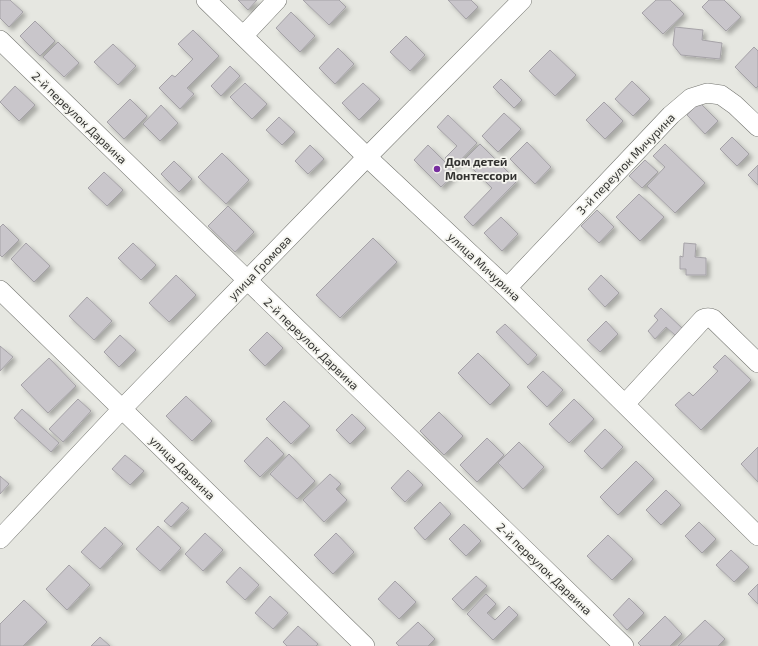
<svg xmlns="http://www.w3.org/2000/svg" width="758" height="646" font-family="'Exo 2',sans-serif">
  <defs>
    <filter id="shadow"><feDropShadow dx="3.5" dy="3.5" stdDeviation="2" flood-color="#0004"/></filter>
  </defs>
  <rect width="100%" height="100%" fill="#e6e7e1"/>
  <path fill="#c9c6cb" stroke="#a5a2a7" filter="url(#shadow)" d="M0,0H10L23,12L9,27L0,18Z
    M238,0H257L248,10Z
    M303,0H339L346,7L329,25Z
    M448,0H471L478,7L466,19Z
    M656,0H670L684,14L663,34L642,13Z
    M709,0H724L741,17L726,31L702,7Z
    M291,12L315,36L300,52L276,28Z
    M35,21L55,41L40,56L20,36Z
    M675,27L703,30L702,40L722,43L720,59L681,55L673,45Z
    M193,30L219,56L187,88L194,94L180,109L159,88L172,75L175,77L193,59L178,44Z
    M406,36L425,55L410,71L390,52Z
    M58,42L79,63L64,77L43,57Z
    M113,44L136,66L118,85L94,62Z
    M754,47L758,51V86L756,88L735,67Z
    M338,48L354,64L335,84L319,68Z
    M550,50L576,75L555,96L529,71Z
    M230,66L240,76L221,96L211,86Z
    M501,79L522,100L514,108L493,87Z
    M632,81L650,99L633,116L615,99Z
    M245,83L267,104L252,119L230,97Z
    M363,83L380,99L359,120L342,103Z
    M15,86L35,105L19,121L0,102Z
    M130,99L147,116L124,139L107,122Z
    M604,102L623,121L605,139L586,120Z
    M699,102L718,121L705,134L687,115Z
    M161,105L178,123L160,141L143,124Z
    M504,113L521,129L498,152L482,136Z
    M448,115L477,143L454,167L445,158L457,146L437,127Z
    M279,117L295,132L282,145L266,130Z
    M732,137L749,154L737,166L720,149Z
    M527,142L551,167L535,184L510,159Z
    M480,144L517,181L473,226L464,217L492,188L464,160Z
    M665,144L705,183L675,213L647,186L665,167L653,156Z
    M310,145L324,159L308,174L295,161Z
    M428,145L456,173L441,187L414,160Z
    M222,153L249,180L226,204L198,177Z
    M645,160L658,172L642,188L629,176Z
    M174,161L192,179L179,192L161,174Z
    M758,165V185L748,175Z
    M104,172L123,190L107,206L88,188Z
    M639,194L664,217L640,241L616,217Z
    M228,206L254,232L235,252L208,226Z
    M597,210L614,227L599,243L581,226Z
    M501,217L518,234L502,251L484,233Z
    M3,224L19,240L2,257L0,255V227Z
    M373,238L397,262L340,318L316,295Z
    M26,243L50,266L34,282L11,259Z
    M133,243L156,265L141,280L118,258Z
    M684,243L696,244L695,257L706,258V275H686V269H680V256L683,257Z
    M176,275L196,295L169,322L149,303Z
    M601,275L619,293L605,307L588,289Z
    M87,297L112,321L94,340L69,316Z
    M661,308L683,329L676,336L666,327L655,339L648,331L658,320L654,316Z
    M606,321L618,334L600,352L587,340Z
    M505,324L537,355L528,365L496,332Z
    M267,332L283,348L265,366L249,350Z
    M120,335L136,350L119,367L104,352Z
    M0,346L13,357L0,371Z
    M478,353L510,385L490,405L458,373Z
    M725,355L751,380L701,430L675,405L689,392L693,396L718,371L713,367Z
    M49,358L76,386L48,413L21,385Z
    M543,371L563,390L547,407L527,387Z
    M186,396L212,421L192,441L166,416Z
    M78,399L91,411L63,442L49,429Z
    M574,399L594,419L569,443L549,424Z
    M284,401L310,426L291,444L266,419Z
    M22,409L59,443L51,452L14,418Z
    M439,412L463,436L444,455L420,431Z
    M352,414L366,428L350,444L336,430Z
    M605,429L623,447L602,469L584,451Z
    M267,437L284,454L260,477L244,461Z
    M487,438L504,455L477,482L460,465Z
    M519,442L544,467L523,489L498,463Z
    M758,447V482L741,464Z
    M289,454L315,481L297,499L270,474Z
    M125,455L144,471L130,485L112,469Z
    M636,461L654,479L618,515L600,497Z
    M408,470L423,485L405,502L391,488Z
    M330,474L341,484L336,489L347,500L324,522L303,500Z
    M0,476L9,484L0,494Z
    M666,490L681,505L661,525L646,510Z
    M182,502L189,508L171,527L164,521Z
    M440,502L451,514L425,540L414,528Z
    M699,522L716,539L702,553L685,536Z
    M464,524L481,541L466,556L449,539Z
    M158,526L181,548L160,571L136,549Z
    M105,527L123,544L100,569L81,552Z
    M205,533L223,550L203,571L185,554Z
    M336,533L354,552L333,574L314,555Z
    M608,535L633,559L612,580L587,556Z
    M731,550L749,567L734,582L716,565Z
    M69,565L90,585L67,610L46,589Z
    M240,567L259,585L245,600L226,582Z
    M476,576L487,586L463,610L452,599Z
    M395,581L416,602L399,619L378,599Z
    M758,584V604L748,594Z
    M486,594L496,604L487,613L495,620L509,606L518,615L493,640L467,614Z
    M270,596L288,613L273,629L255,613Z
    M629,598L644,613L627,630L613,615Z
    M24,600L47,622L23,646H0V624Z
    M665,616L682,634L670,646H641L638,643Z
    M705,620L725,639L718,646H678Z
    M418,622L435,639L428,646H399L396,643Z
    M298,626L318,644L316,646H287L283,642Z
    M100,637L110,646H91Z"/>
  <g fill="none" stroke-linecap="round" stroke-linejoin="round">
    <defs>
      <path id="minor" d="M206,0L367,157L507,288L758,536
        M243,36L277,0
        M0,40L624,646
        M507,288L671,115L691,98L707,93L721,95L735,105L758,127
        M0,290L365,646
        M625,404L703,319C707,317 709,317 713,319L758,363
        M0,539L122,409L367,157L522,0"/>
    </defs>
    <use href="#minor" stroke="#757671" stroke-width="20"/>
    <use href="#minor" stroke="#fff" stroke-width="19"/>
  </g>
  <circle fill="#762c9f" stroke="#f4f4ee" stroke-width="1.5" cx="437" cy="169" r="4"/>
  <g text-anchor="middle" stroke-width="3.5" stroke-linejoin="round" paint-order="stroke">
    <g font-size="12" fill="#333331" stroke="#f4f4ee">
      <text transform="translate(79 118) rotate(44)" y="4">2-й переулок Дарвина</text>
      <text transform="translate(626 164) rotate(-46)" y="4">3-й переулок Мичурина</text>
      <text transform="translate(484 267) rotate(43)" y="4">улица Мичурина</text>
      <text transform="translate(260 268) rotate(-46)" y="4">улица Громова</text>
      <text transform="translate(311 344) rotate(44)" y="4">2-й переулок Дарвина</text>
      <text transform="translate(182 468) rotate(44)" y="4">улица Дарвина</text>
      <text transform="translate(544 569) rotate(44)" y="4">2-й переулок Дарвина</text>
    </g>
    <g font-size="12" font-weight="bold" fill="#333331" stroke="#f4f4ee" text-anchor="start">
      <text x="445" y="166">Дом детей<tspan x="445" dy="14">Монтессори</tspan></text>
    </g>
  </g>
</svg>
